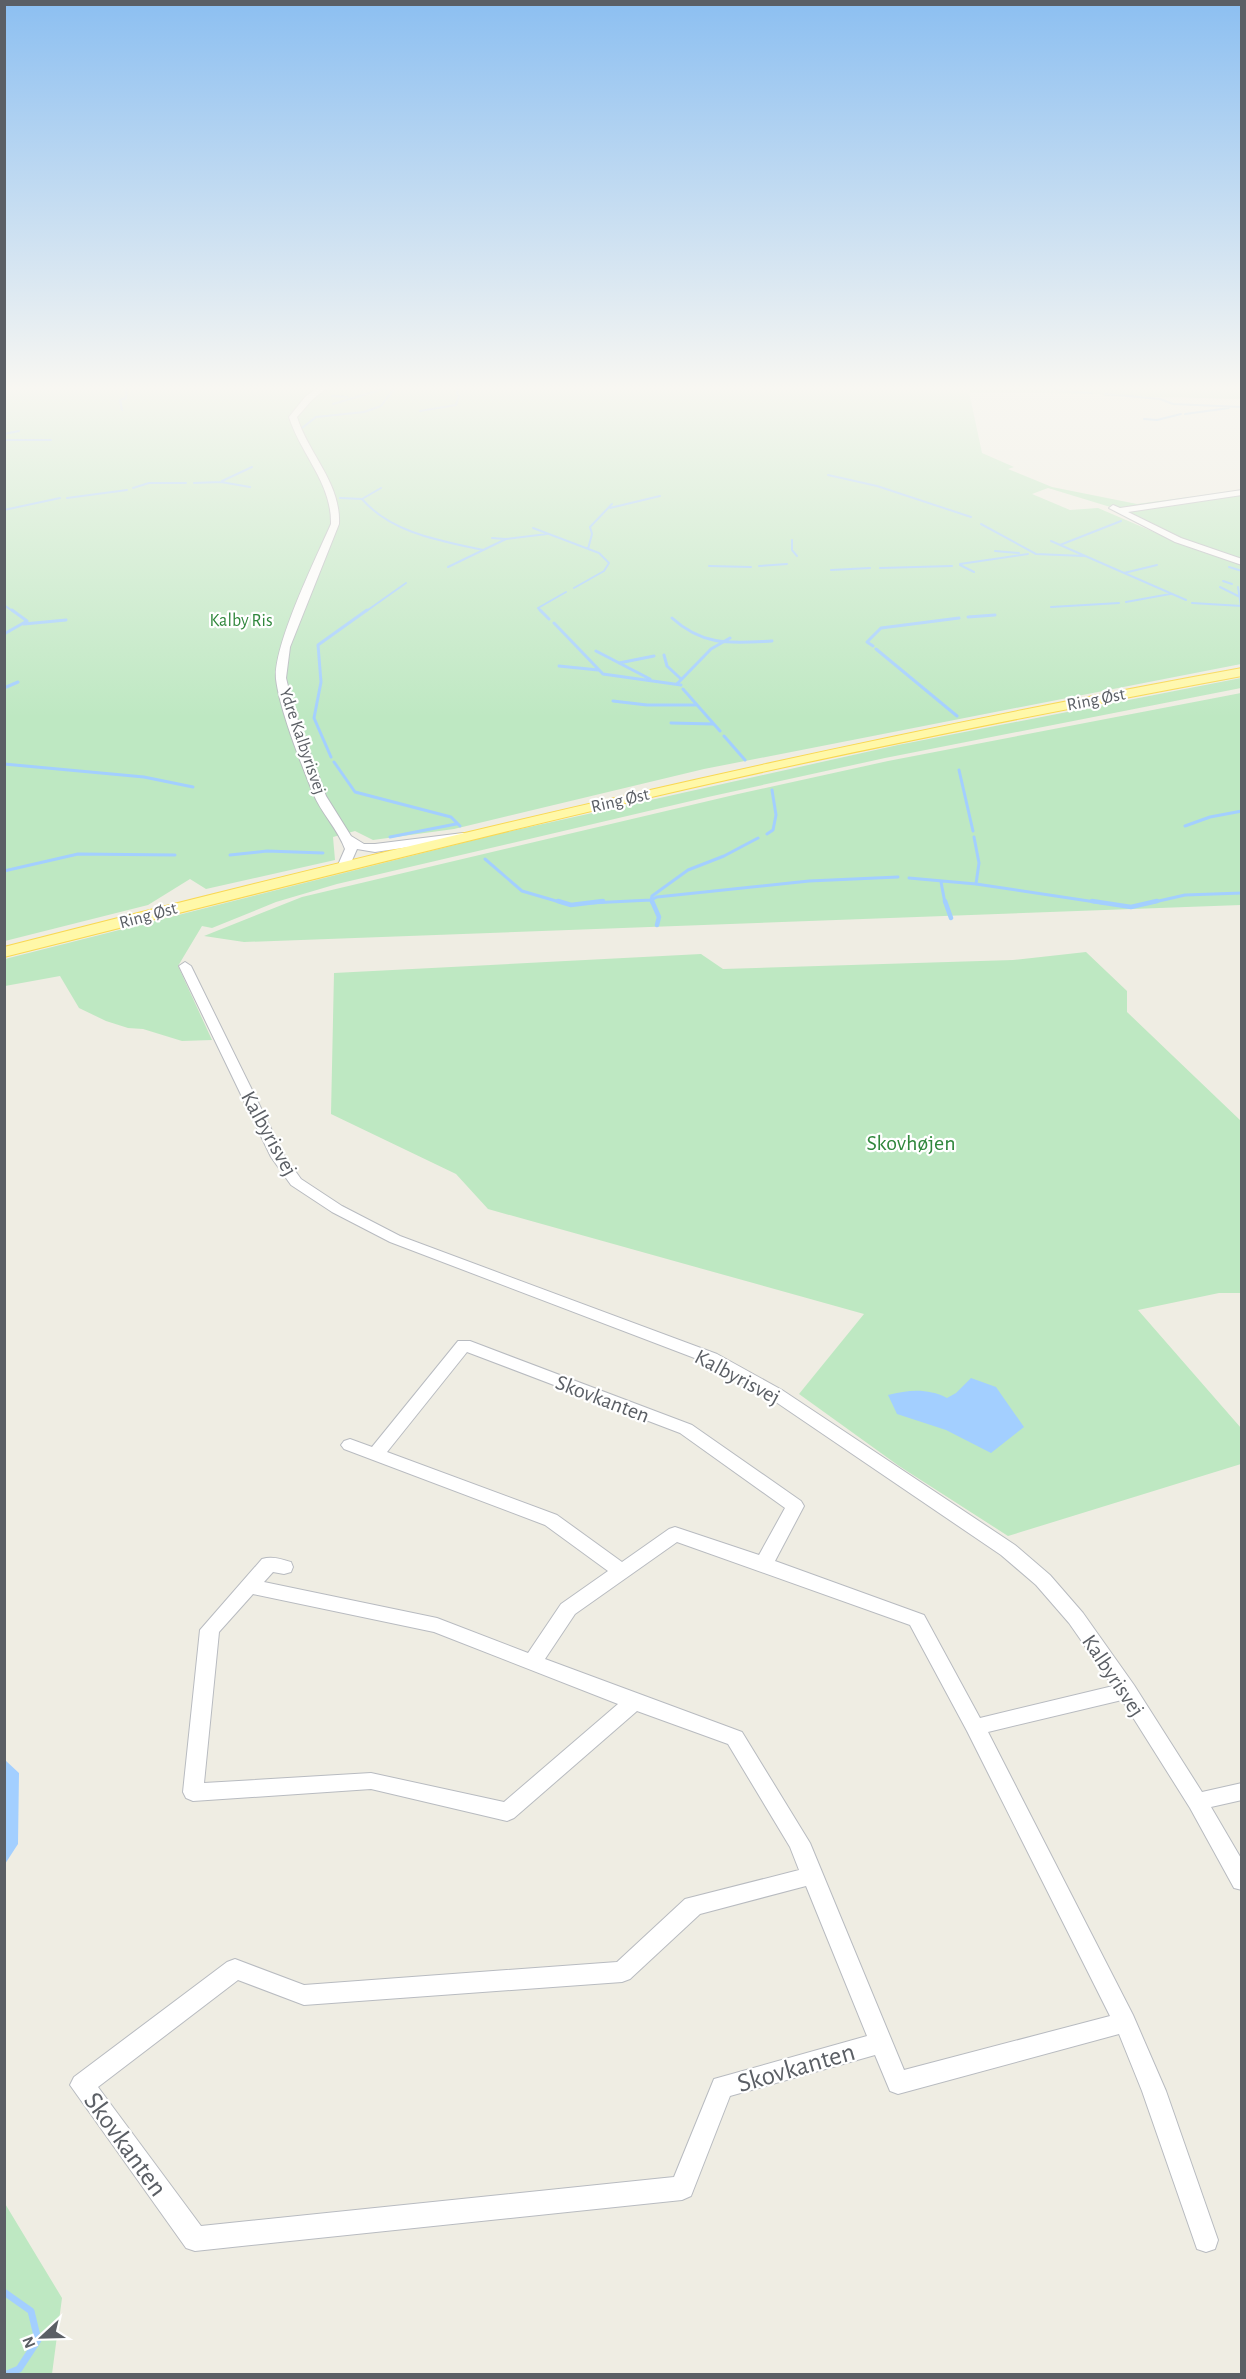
<svg xmlns="http://www.w3.org/2000/svg" width="1246" height="2379" font-family="'Alegreya Sans',sans-serif">
  <rect width="100%" height="100%" fill="#efede3"/>
  <path fill="#bee8c2" d="M5,385H1241V399L1104,396L1102,394L969,392L982,453L1014,467L1008,469L1052,487L1137,504L1241,490V559L1187,542L1130,513L1048,488L1032,494L1070,510L1098,508L1182,544L1241,565V664L704,769L454,829L373,840L355,831L333,837L335,860L206,889L190,879L148,905L5,941Z
    M1241,678V688L885,758L708,797L337,884L276,902L212,928L202,926L178,966L212,1040L182,1041L143,1029L128,1028L106,1021L79,1008L60,976L5,986V959L498,834L898,745Z
    M1241,693V905L244,942L204,936L302,897L738,794L888,761Z
    M1086,952L1127,991V1012L1241,1121V1293H1219L1138,1310L1241,1428V1464L1008,1536L899,1466L799,1394L864,1314L488,1209L456,1174L331,1114L334,973L701,954L723,969L1013,960Z
    M4,2202L62,2298L52,2374H5Z"/>
  <path fill="#a3cfff" d="M971,1378L996,1387L1024,1427L991,1453L946,1430L897,1414L888,1395C909,1390 927,1388 947,1398L956,1393Z
    M5,1760L19,1773L18,1844L5,1864Z"/>
  <g fill="none" stroke-linecap="round" stroke-linejoin="round">
    <path stroke="#a3cfff" stroke-width="2" d="M1044,385L1063,391L1091,393
      M1105,394L1160,399L1173,404L1242,407
      M332,396L347,397
      M333,404L397,385
      M122,410L120,400L126,398L127,385
      M420,411L456,405L459,396L457,392L462,385
      M1185,414L1229,408
      M1144,419L1157,420L1181,414
      M302,428L316,417L364,412L381,406L397,385
      M4,434L19,431
      M4,440H51
      M828,475L877,486L971,517
      M222,481L252,467
      M194,483L221,482L250,487
      M133,488L149,483H186
      M67,498L127,490
      M340,498L362,499C391,533 441,541 483,550
      M362,499L381,488
      M610,508L660,496
      M4,510L60,498
      M981,524L1036,554L1084,556
      M533,528L599,553L609,563L604,571L574,588
      M492,538L505,539
      M792,540V550L797,556
      M1051,541L1186,600
      M1060,545L1121,521
      M588,549L592,534L590,527L612,504
      M995,551L1019,553
      M960,564L1028,554
      M960,565L974,572
      M709,566L751,567
      M759,566L787,564
      M448,567L506,539L547,534
      M1229,567L1242,571
      M880,568L952,566
      M831,570L870,568
      M1124,573L1157,565
      M1223,581L1232,584
      M1220,587L1240,597
      M1238,587L1241,606
      M1126,602L1170,594
      M1192,603L1242,606
      M4,605L14,612
      M1051,607L1119,603
      M365,612L406,583
      M542,612L538,608L566,592"/>
    <path stroke="#a3cfff" stroke-width="3" d="M540,610L549,619
      M968,617L995,615
      M672,618C704,647 732,643 772,641
      M554,623L603,674L681,685
      M24,624L66,620
      M4,634L27,621L12,610
      M873,646L867,642L881,628L959,618
      M876,649L957,716
      M596,651L650,679
      M664,655L667,666L681,679
      M619,663L654,656
      M559,666L598,670
      M677,684L711,649L730,638
      M4,688L18,682
      M683,689L720,731
      M613,701L647,705H695
      M671,723L713,724
      M724,736L745,760
      M331,757L314,718L321,682L318,645L367,610
      M334,762L355,792L451,817L460,826
      M4,764L144,777L193,787
      M959,770L973,831
      M1185,826L1210,817L1242,811
      M767,834L773,830L776,815L772,790
      M390,837L456,824
      M974,837L979,863L976,884
      M230,855L267,851L323,853
      M485,859L522,891L563,903
      M4,871L78,854L175,855
      M909,878L976,884L1102,903
      M941,882L945,903
      M651,900L657,897L809,881L898,877
      M651,900L652,896L688,870L724,856L758,838
      M590,903L651,900L652,903
      M1150,903L1185,895L1242,893"/>
    <path stroke="#a3cfff" stroke-width="4.5" d="M558,901L571,905L603,901
      M652,901L659,917L657,925
      M945,901L951,918
      M1092,901L1131,907L1157,901"/>
    <path stroke="#a3cfff" stroke-width="7" d="M4,2292L31,2311L38,2340L19,2369L7,2374"/>
    <defs>
      <path id="minor" d="M322,385H330L312,400L297,417C309,455 341,483 339,524L290,647L286,678L293,707L326,796L351,836L364,844H375L463,833L469,836L463,839L375,852L357,849L350,865L344,869L338,865L345,849C338,829 321,813 313,793C301,763 280,711 276,679C273,646 316,558 331,524C332,483 301,455 289,417L306,396Z
        M1242,490V495L1128,512L1181,538L1242,559V565L1175,542L1109,508L1113,505L1120,508Z
        M185,962L191,966L285,1157L301,1179L342,1206L400,1236L717,1354L782,1390L1015,1545L1050,1575L1083,1613L1134,1685L1202,1792L1242,1783V1800L1211,1807L1242,1860V1890L1234,1888L1190,1808L1122,1700L988,1732L1133,2015L1166,2091L1218,2240L1215,2249L1206,2252L1197,2249L1142,2091L1119,2034L898,2094L890,2091L875,2055L730,2096L691,2196L682,2200L195,2251L186,2248L70,2085L74,2077L227,1962L235,1959L304,1985L617,1962L685,1899L799,1870L790,1847L728,1744L637,1711L514,1818L507,1821L371,1789L193,1801L186,1798L183,1792L200,1630L262,1559C272,1556 281,1559 291,1562L293,1567L291,1572L284,1574L273,1572L264,1582L437,1618L528,1653L561,1604L608,1571L545,1525L344,1449L341,1445L344,1441L350,1439L372,1447L458,1341H470L692,1425L801,1501L804,1506L775,1561L924,1615L980,1718L1113,1686L1069,1623L1036,1585L1001,1555L770,1398L705,1362L390,1242L332,1212L291,1185L271,1157L179,966ZM467,1352L680,1433L785,1508L759,1555L675,1527L669,1529L622,1562L557,1515L387,1452ZM677,1542L910,1625L967,1731L1110,2016L904,2070L810,1843L742,1732L545,1659L575,1614ZM253,1594L434,1632L618,1704L504,1802L371,1773L204,1783L219,1632ZM806,1886L867,2036L714,2079L674,2177L201,2226L98,2087L238,1980L304,2005L622,1982L630,1979L700,1914Z"/>
      <path id="major" d="M1242,668V676C1032,715 824,756 617,805C412,853 209,906 4,957V947C414,842 825,744 1242,668Z"/>
    </defs>
    <use href="#minor" stroke="#b8bbc0" stroke-width="2"/>
    <use href="#major" stroke="#f9d853" stroke-width="2"/>
    <use href="#minor" fill="#fff" fill-rule="evenodd"/>
    <use href="#major" fill="#fff8a8" fill-rule="evenodd"/>
  </g>
  <linearGradient id="sky" x2="0" y2="1"><stop stop-color="#8cbff1"/><stop offset="0.54" stop-color="#f8f7f2"/><stop offset="1" stop-color="#f8f7f2" stop-opacity="0"/></linearGradient>
  <rect width="1246" height="718" fill="url(#sky)"/>
  <g text-anchor="middle" stroke-width="4.5" stroke-linejoin="round" paint-order="stroke">
    <g font-size="18" fill="#30873c" stroke="#fff">
      <text x="241" y="626">Kalby Ris</text>
    </g>
    <g font-size="18" fill="#5b5f65" stroke="#fff">
      <text transform="translate(1096 699) rotate(-11)" y="6">Ring Øst</text>
      <text transform="translate(303 741) rotate(71)" y="6">Ydre Kalbyrisvej</text>
      <text transform="translate(620 800) rotate(-13)" y="6">Ring Øst</text>
      <text transform="translate(148 915) rotate(-15)" y="6">Ring Øst</text>
    </g>
    <g font-size="22" fill="#5b5f65" stroke="#fff">
      <text transform="translate(270 1133) rotate(61)" y="8">Kalbyrisvej</text>
      <text transform="translate(738 1376) rotate(28)" y="8">Kalbyrisvej</text>
      <text transform="translate(603 1398) rotate(21)" y="8">Skovkanten</text>
      <text transform="translate(1114 1675) rotate(56)" y="8">Kalbyrisvej</text>
    </g>
    <g font-size="22" fill="#30873c" stroke="#fff">
      <text x="911" y="1150">Skovhøjen</text>
    </g>
    <g font-size="27" fill="#5b5f65" stroke="#fff">
      <text transform="translate(796 2067) rotate(-16)" y="9">Skovkanten</text>
      <text transform="translate(126 2144) rotate(54)" y="9">Skovkanten</text>
    </g>
  </g>
  <rect width="1246" height="2379" fill="none" stroke="#5b5f65" stroke-width="12"/>
  <g transform="translate(42 2337) rotate(248)" stroke="#ffffff" stroke-width="4.5" paint-order="stroke">
  <path d="M0-4.5L10 22L0 15L-10 22Z" fill="#5b5f65"/>
  <text y="-9" font-size="16" font-weight="bold" text-anchor="middle" fill="#5b5f65">N</text>
  </g>
</svg>
